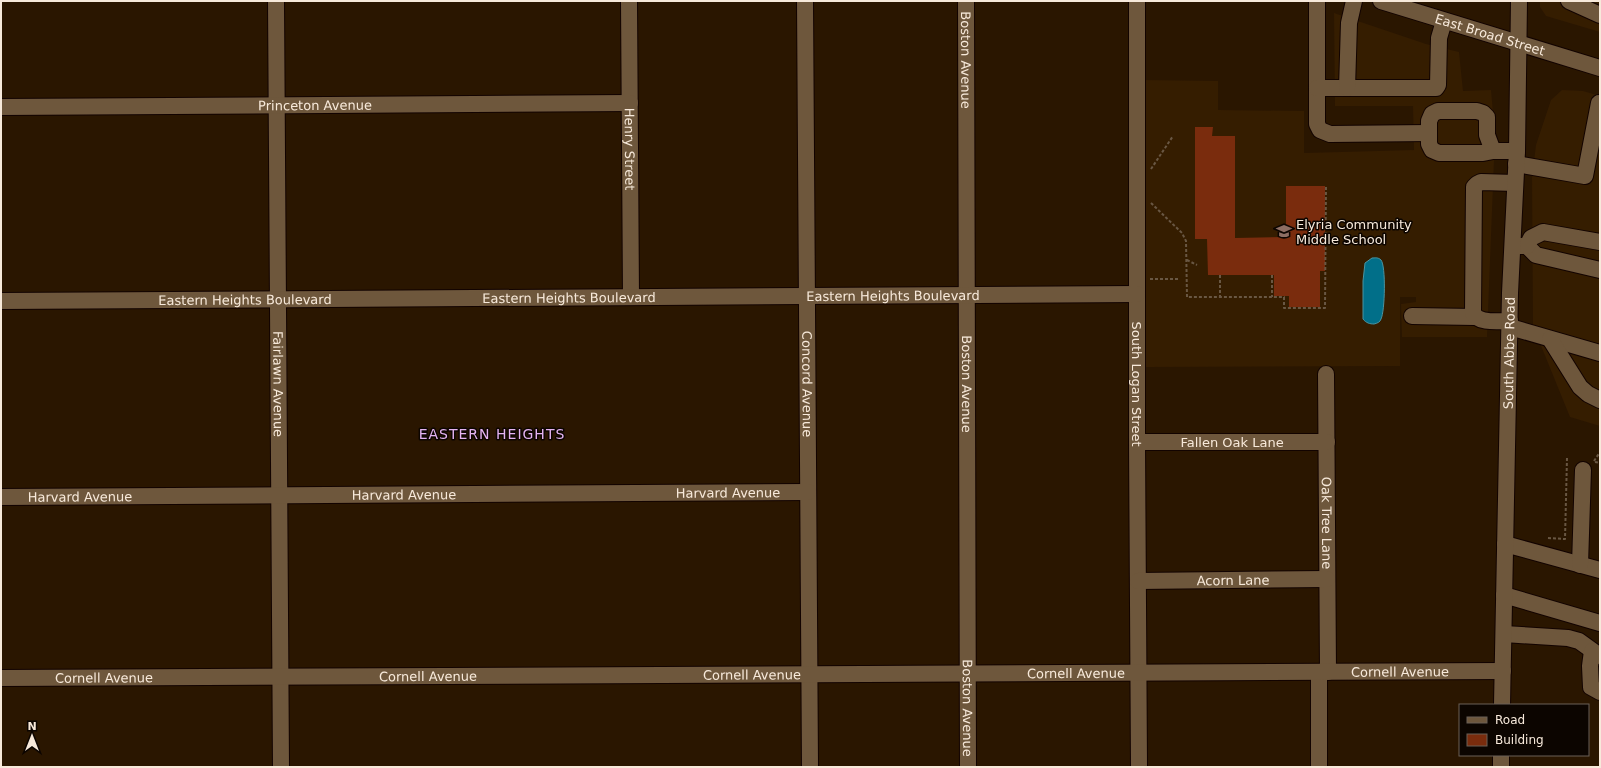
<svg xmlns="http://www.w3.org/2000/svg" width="1601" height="768" font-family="'DejaVu Sans',sans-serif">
  <rect width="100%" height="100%" fill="#2a1600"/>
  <path fill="#351d00" d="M1540,1H1600V32L1546,16L1540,7Z
    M1334,13L1426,44L1459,52L1463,91L1491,90L1495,135L1487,337H1402L1401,304L1416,302V297H1400V366L1145,367L1144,80L1218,81V110L1304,111V153L1414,150L1413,106H1335Z
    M1562,90L1583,91L1600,96V426L1570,417L1533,326L1532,178L1536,145L1551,100Z"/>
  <path fill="#016f89" stroke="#4b94a1" d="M1372,258C1375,258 1378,257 1381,260C1386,266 1385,311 1381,319C1380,322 1378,323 1374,324C1370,324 1366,323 1363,319V281L1365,263Z"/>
  <path fill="#7a2c0d" d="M1195,127H1213L1212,136H1235V238L1286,237V186H1325V271H1320V307H1289V296H1274V275H1208L1207,239H1195Z"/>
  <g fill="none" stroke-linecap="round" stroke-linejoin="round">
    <defs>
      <g id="minor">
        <path id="s1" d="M276,1L281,767"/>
        <path id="s2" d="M629,1L631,297"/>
        <path id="s3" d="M805,1L810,767"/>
        <path id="s4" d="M966,1L968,767"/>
        <path id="s5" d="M1137,1V442L1139,767"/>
        <path d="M1317,1V124L1320,130L1330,134L1429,133"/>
        <path id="s6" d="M1381,1L1600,68"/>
        <path d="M1569,1L1600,15"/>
        <path d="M1317,88H1436L1438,85L1439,38L1444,21"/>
        <path d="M1347,88L1349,23L1354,1"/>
        <path id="s7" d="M1,107L630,103"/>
        <path d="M1493,151L1487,135V117L1483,113L1477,111H1438L1432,114L1429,121V144L1432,150L1439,153H1483L1493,151H1517"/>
        <path d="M1516,164L1585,176L1599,103"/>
        <path d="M1513,246H1527L1536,255L1600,270"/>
        <path d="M1527,246L1531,238L1543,232L1600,242"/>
        <path id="s8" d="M1,301L1137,294"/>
        <path d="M1412,316L1475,317"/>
        <path d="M1510,321C1499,321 1478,324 1473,313L1474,187L1477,184L1481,182L1515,183"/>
        <path d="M1510,327L1600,353"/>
        <path d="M1550,339L1580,387L1588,394L1600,400"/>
        <path id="s9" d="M1326,374L1328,672"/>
        <path id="s10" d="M1137,442H1327"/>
        <path id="s11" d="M1,497L808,492"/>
        <path d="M1505,544L1600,570"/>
        <path d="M1580,565L1583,470"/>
        <path id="s12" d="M1138,581L1327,579"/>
        <path d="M1504,595L1600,623"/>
        <path d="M1504,634L1568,638L1579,641L1600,656"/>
        <path d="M1592,651L1590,666L1591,687L1600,692"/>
        <path d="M1319,672V767"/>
        <path id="s13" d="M1,678L1503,671"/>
        <path id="s14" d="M1502,705L1510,293L1517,151L1519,1"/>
        <path d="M1501,767V755"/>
      </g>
    </defs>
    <use href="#minor" stroke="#120300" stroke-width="18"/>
    <path stroke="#695743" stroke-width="2" stroke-dasharray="3 2" stroke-linecap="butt" d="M1151,169L1173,136
      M1151,203L1182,233L1186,241L1187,297H1284V308H1325L1326,186
      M1187,260L1197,265
      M1220,275V297
      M1272,275V297
      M1150,279H1178
      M1594,461L1600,452
      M1595,462L1600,463V552
      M1548,538L1565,539L1567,458"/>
    <use href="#minor" stroke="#6e573c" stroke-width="16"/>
  </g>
  <defs>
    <symbol id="school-bare" viewBox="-9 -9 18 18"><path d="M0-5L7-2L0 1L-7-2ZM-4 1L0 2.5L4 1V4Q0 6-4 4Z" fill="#8d6e63" stroke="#0c0500" stroke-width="2.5" paint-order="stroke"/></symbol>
  </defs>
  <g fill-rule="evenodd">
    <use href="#school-bare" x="1273" y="220" width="22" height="22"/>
  </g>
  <g text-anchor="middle" stroke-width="3" stroke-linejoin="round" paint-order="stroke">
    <g font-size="13" fill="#f7e9da" stroke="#0c0500">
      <text dy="5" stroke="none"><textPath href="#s6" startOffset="114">East Broad Street</textPath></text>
      <text dy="5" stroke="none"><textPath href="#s4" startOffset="59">Boston Avenue</textPath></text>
      <text dy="5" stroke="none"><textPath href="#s7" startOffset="314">Princeton Avenue</textPath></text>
      <text dy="5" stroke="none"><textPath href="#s2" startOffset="148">Henry Street</textPath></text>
      <text dy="5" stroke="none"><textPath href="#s8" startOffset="892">Eastern Heights Boulevard</textPath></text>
      <text dy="5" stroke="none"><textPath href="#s8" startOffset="568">Eastern Heights Boulevard</textPath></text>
      <text dy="5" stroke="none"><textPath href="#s8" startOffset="244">Eastern Heights Boulevard</textPath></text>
      <text dy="5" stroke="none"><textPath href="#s14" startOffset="352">South Abbe Road</textPath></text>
      <text dy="5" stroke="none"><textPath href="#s1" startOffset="383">Fairlawn Avenue</textPath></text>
      <text dy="5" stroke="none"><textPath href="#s3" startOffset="383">Concord Avenue</textPath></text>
      <text dy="5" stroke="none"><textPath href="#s4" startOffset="383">Boston Avenue</textPath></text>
      <text dy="5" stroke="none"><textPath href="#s5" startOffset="383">South Logan Street</textPath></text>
      <text dy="5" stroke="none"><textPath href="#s10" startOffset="95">Fallen Oak Lane</textPath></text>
      <text dy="5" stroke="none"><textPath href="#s11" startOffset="727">Harvard Avenue</textPath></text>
      <text dy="5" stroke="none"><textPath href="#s11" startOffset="403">Harvard Avenue</textPath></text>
      <text dy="5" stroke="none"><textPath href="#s11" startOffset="79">Harvard Avenue</textPath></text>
      <text dy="5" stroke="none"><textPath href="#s9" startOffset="149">Oak Tree Lane</textPath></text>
      <text dy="5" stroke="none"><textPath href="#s12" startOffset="95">Acorn Lane</textPath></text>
      <text dy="5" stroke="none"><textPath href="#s13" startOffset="1399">Cornell Avenue</textPath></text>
      <text dy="5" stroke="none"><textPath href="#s13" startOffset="1075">Cornell Avenue</textPath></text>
      <text dy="5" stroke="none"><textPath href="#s13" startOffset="751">Cornell Avenue</textPath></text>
      <text dy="5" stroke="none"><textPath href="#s13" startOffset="427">Cornell Avenue</textPath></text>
      <text dy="5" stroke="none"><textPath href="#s13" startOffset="103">Cornell Avenue</textPath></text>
      <text dy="5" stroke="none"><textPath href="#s4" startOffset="707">Boston Avenue</textPath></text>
    </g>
    <g font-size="13" fill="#f7e9da" stroke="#0c0500" text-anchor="start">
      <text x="1296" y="229">Elyria Community<tspan x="1296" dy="15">Middle School</tspan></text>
    </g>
    <g font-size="14" letter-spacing="1" fill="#e4b3f1" stroke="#0c0500">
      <text x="492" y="439">EASTERN HEIGHTS</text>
    </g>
  </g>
  <rect width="1601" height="768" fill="none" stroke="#f7e9da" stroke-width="4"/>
  <rect x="1459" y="704" width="130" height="52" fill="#0c0500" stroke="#6a6057"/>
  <rect x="1467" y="717" width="20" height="6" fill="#6e573c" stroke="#6a6057"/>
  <text x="1495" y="724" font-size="12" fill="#f7e9da">Road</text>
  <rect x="1467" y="734" width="20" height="12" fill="#7a2c0d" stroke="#6a6057"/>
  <text x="1495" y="744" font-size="12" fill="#f7e9da">Building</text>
  <g transform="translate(32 736)" stroke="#0c0500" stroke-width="3" paint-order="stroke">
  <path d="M0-3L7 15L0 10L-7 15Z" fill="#f7e9da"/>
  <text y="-6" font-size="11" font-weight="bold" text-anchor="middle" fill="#f7e9da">N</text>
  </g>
</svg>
